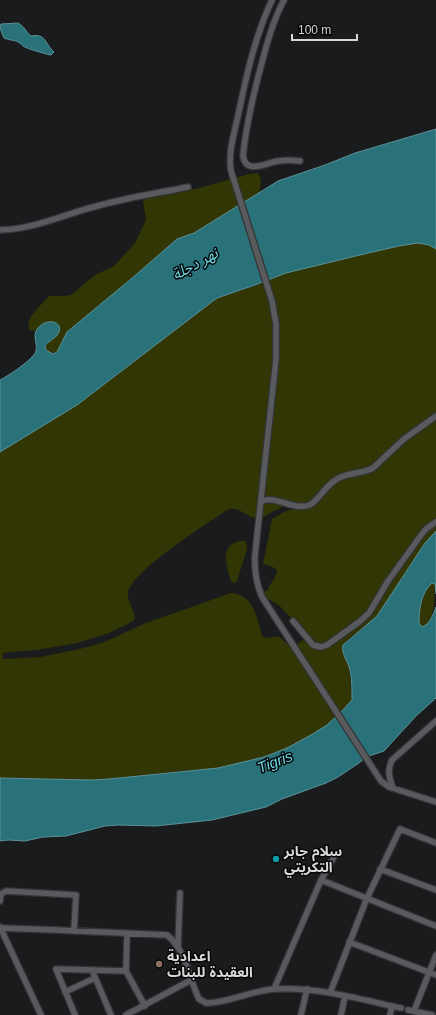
<svg xmlns="http://www.w3.org/2000/svg" width="436" height="1015" font-family="Helvetica,'Noto Sans Arabic',sans-serif">
  <rect width="100%" height="100%" fill="#191b1d"/>
  <path fill="#313604" d="M257,173L260,176L261,183L259,193L194,233L177,239L131,279L67,332L57,352L50,353L45,348L48,343L57,335L58,325C52,319 40,325 35,331L29,330C25,317 42,305 49,296H63L71,295L95,275L114,266L135,243L146,220L143,201L148,197L199,188L249,174Z
    M418,243L429,245L436,249V414L371,467L345,473L329,481L310,503C295,504 287,504 274,511C269,514 262,519 256,518C246,517 238,505 227,510C207,524 131,571 128,593C127,601 135,610 135,619L130,623L109,633L77,643L36,650L3,653V659L40,657L80,649L102,643L146,623L231,593C254,595 257,617 262,636L265,638L279,636L291,648C296,646 298,643 303,640L317,649H325L371,613L401,566L429,529L436,525V531L425,543L377,616L345,642L343,653L349,667L352,696C352,705 342,712 336,717C304,746 260,762 218,768C203,770 187,770 172,772C151,774 130,777 109,779L91,780L0,778V452L77,405L217,298L255,286L286,273L364,254L399,246Z
    M436,419V520L422,531L406,551L370,607L364,615L359,620L323,645L314,644L280,606L263,596L265,591L268,590C271,577 289,570 263,564L272,519L284,512L289,510L314,507L329,488L334,484L340,480L354,475L368,474L371,472L402,443Z
    M239,541H246L247,549L237,581L235,583L232,582L230,579C227,563 219,547 239,541Z
    M434,583L435,585C434,599 436,622 422,627L419,623C419,609 422,595 431,584Z"/>
  <path fill="#29727a" stroke="#5d9197" d="M18,23C26,28 25,31 31,36C46,33 45,44 54,52L51,55C49,55 29,49 27,48C23,47 20,42 16,41C12,40 9,40 4,38L0,28L1,24Z
    M436,129V249L429,245L418,243L399,246L364,254L286,273L255,285L217,298L77,405L0,452V380C8,376 34,359 36,351C38,342 31,335 39,327C47,318 65,321 58,334C55,339 48,341 45,346L46,350L53,354L57,352L67,332L131,279L177,239L194,233L278,181L325,165L355,153Z
    M436,531V594L435,584L432,583C421,593 419,609 419,623L422,627C430,624 433,615 436,607V698L416,716L384,751L366,757L359,763L338,777L326,783L282,799L266,807L212,820L156,826L118,825L105,826L66,836L43,837L25,841L8,840L0,841V778L91,780L109,779L218,768L239,763L264,757L287,748L311,735L327,725L342,711L352,700C352,690 352,679 350,670C348,661 341,654 343,645L377,616L425,543Z"/>
  <g fill="none" stroke-linecap="round" stroke-linejoin="round">
    <defs>
      <path id="minor" d="M272,0C255,36 246,77 238,116C234,134 228,152 231,171L272,301L276,324V359L255,555C254,571 256,583 262,597L381,781L389,787L436,802
        M284,0C273,21 267,43 261,66C253,96 246,125 243,156C246,175 266,163 278,161C285,160 293,160 300,161
        M0,230C36,229 67,213 101,205C130,197 159,193 188,187
        M261,501C278,495 291,511 310,505C321,497 326,485 337,479C349,472 362,474 373,468L404,439L436,416
        M293,621L313,645L321,647L327,645L359,622L369,613L388,581L421,535L426,529L436,522
        M393,788C389,777 387,771 392,760L436,721
        M380,869L436,890
        M321,880L436,926
        M0,901L1,894L6,891L76,895L74,931
        M0,927L41,1015
        M0,928L56,930L167,935C186,950 189,979 199,999L206,1003C229,1003 252,990 276,989C318,987 359,999 401,1008
        M127,934L126,971L145,1006
        M349,942L436,975
        M178,947L180,893
        M92,970L111,1015
        M274,989L321,880L335,855
        M65,992L95,978
        M330,993L367,898L400,829L436,843
        M408,1010L432,1015
        M414,1011L436,955
        M75,1015L56,969L126,971
        M126,1015L191,980
        M301,1015L307,989
        M341,1015L345,996
        M390,1015L392,1006"/>
    </defs>
    <use href="#minor" stroke="#333436" stroke-width="8"/>
    <use href="#minor" stroke="#585a5d" stroke-width="5.5"/>
  </g>
  <circle fill="#0f9aa8" stroke="#050607" stroke-width="1.5" cx="276" cy="859" r="4"/>
  <circle fill="#8d6e63" stroke="#050607" stroke-width="1.5" cx="159" cy="964" r="4"/>
  <g text-anchor="middle" stroke-width="3" stroke-linejoin="round" paint-order="stroke">
    <g font-size="14" font-weight="bold" fill="#d7d8da" stroke="#050607" text-anchor="start">
      <text x="284" y="856">سلام جابر<tspan x="284" dy="16">التكريتي</tspan></text>
      <text x="167" y="961">اعدادية<tspan x="167" dy="16">العقيدة للبنات</tspan></text>
    </g>
    <g font-size="15" font-style="italic" fill="#6ad8e4" stroke="#050607">
      <text transform="translate(195 264) rotate(-29)" y="5">نهر دجلة</text>
      <text transform="translate(275 762) rotate(-21)" y="5">Tigris</text>
    </g>
  </g>
  <path d="M292 34v6h65v-6" fill="none" stroke="#d7d8da" stroke-width="2"/>
  <text x="298" y="34" font-size="12" fill="#d7d8da" stroke="#050607" stroke-width="3" paint-order="stroke">100 m</text>
</svg>
